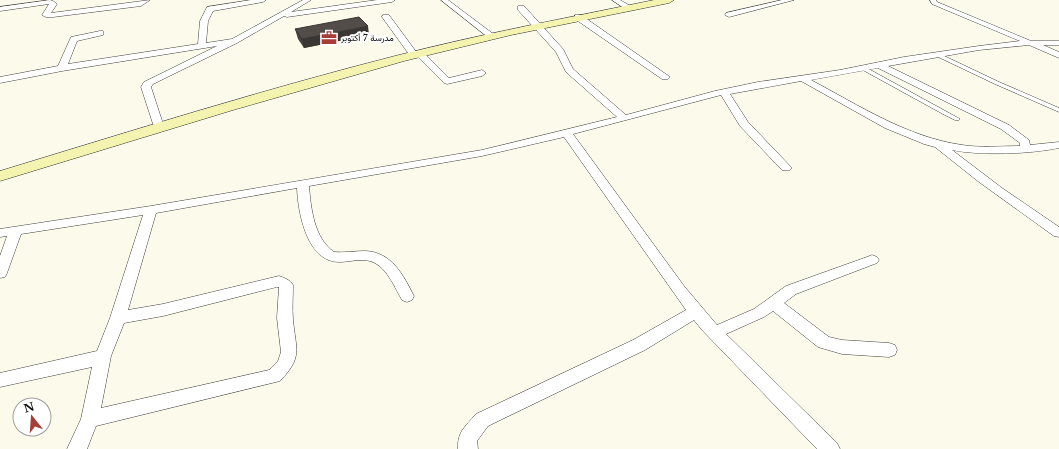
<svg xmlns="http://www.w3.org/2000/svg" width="1059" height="449" font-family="'Libre Baskerville',Vazirmatn,serif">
  <rect width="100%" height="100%" fill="#fcfbeb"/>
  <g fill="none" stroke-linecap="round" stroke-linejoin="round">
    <defs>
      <path id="lane" d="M934,53H938L999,82L1059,108V112L995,84L934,55Z
        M861,67H865L960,119L959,120H955L943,114L861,69Z"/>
      <path id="street" d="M50,0L53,1L57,4L51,13L150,0L141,6L53,17H46L42,15L49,4L0,11V7Z
        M251,0H266L263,2L213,11L208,21L206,43L232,39L303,0H311L291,12L377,0H395L392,2L287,17L284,16L237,43L153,84L151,87L164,127L159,130L154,127L141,87L144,82L217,46L62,71L0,83V77L58,66L71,37L100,31H103V35L77,41L68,64L198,44L200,21L207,7Z
        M441,0H448L496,36L492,38H489Z
        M612,0H620L634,8L633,10H627Z
        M782,0H794L729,17L725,15L726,13Z
        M930,0H936L937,2L1031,41H1059V45H1043L1059,52V58L1029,45L979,50L888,66L1009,125L1029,140L1030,145L1059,142V148C1030,154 981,156 952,150L1002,188L1059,227V237L1054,236L979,182L935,147L924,144L885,128L801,81L730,94L748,122L790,166L792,168L790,170H782L740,126L721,95L573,134L684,286L717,325L754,309L786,286L867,257L872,255L877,257L879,260L877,263L796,294L784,303L829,337L842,340L889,343L895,345L897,350L895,355L889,357L842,354L818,347L773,311L764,317L726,334L837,443L840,449H817L702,330L694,320L645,350L488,426L477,441L478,449H458C457,432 465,427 476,414L633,340L686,310L564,137L482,156L309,186C311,209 314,238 334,252C344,253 355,251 365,251C392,252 403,275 414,296L412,300L407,302L402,300C395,288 388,270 375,263C365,257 350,262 339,262C307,262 298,213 297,188L156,213L128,310L163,304L279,276C285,278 290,280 293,285C293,296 292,309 293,320C296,350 303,357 280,381L96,426L87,449H67L81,419L92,367L0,387V373L97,351L110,318L143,215L21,234L7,273L5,277L0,278V256L7,236L0,237V229L151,206L482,150L617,117L566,72L556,52L518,10V6H524L563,49L573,69L626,115L715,91L758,82L840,70L904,57L979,46L1020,41L932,4ZM878,68L1001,129L1020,143V146C1001,146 980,148 962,145C907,137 860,106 811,80ZM277,287H279L277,318L281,352L278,361L269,370L101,408L111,356L124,323L163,316Z
        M383,15H389L417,53L423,52L449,78L482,70L486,73L482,76L447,84L444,83L417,56L411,57L382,17Z
        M575,15H581L670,77L668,79H662L575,19Z"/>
      <path id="secondary" d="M654,0H674L669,3L511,35L404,61L233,110L0,181V171C131,131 262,90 395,56C481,34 567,18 654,0Z"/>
    </defs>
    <use href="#lane" stroke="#3e3e3e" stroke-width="1"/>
    <use href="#street" stroke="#3e3e3e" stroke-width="1"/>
    <use href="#secondary" stroke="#2d2d2d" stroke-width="1"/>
    <use href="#lane" fill="#fff" fill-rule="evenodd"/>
    <use href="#street" fill="#fff" fill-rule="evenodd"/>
    <use href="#secondary" fill="#f4f3af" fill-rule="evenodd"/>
  </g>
  <path fill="#47423f" d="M295,29L369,35L304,48L298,39Z"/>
  <path fill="#393633" d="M368,26L369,35L304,48L302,39Z"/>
  <path fill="#524d49" stroke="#393633" d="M359,17L368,26L302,39L295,29Z"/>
  <defs>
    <symbol id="office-bare" viewBox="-9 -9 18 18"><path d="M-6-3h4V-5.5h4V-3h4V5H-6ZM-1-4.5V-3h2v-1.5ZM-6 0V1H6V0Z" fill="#a73d37" stroke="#fff" stroke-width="2.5" paint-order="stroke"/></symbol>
  </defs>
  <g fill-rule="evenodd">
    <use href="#office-bare" x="318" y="27" width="22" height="22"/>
  </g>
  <g text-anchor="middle" stroke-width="4" stroke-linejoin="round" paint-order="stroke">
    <g font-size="9" fill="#0b0b0b" stroke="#fff" text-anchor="start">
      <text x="341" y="41">مدرسة 7 أكتوبر</text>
    </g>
  </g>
  <g transform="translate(32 417) rotate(343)"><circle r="19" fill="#ffffff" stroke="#9d9d9d"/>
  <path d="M0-3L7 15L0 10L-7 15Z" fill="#a73d37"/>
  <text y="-6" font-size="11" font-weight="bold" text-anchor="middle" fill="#0b0b0b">N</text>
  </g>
</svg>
